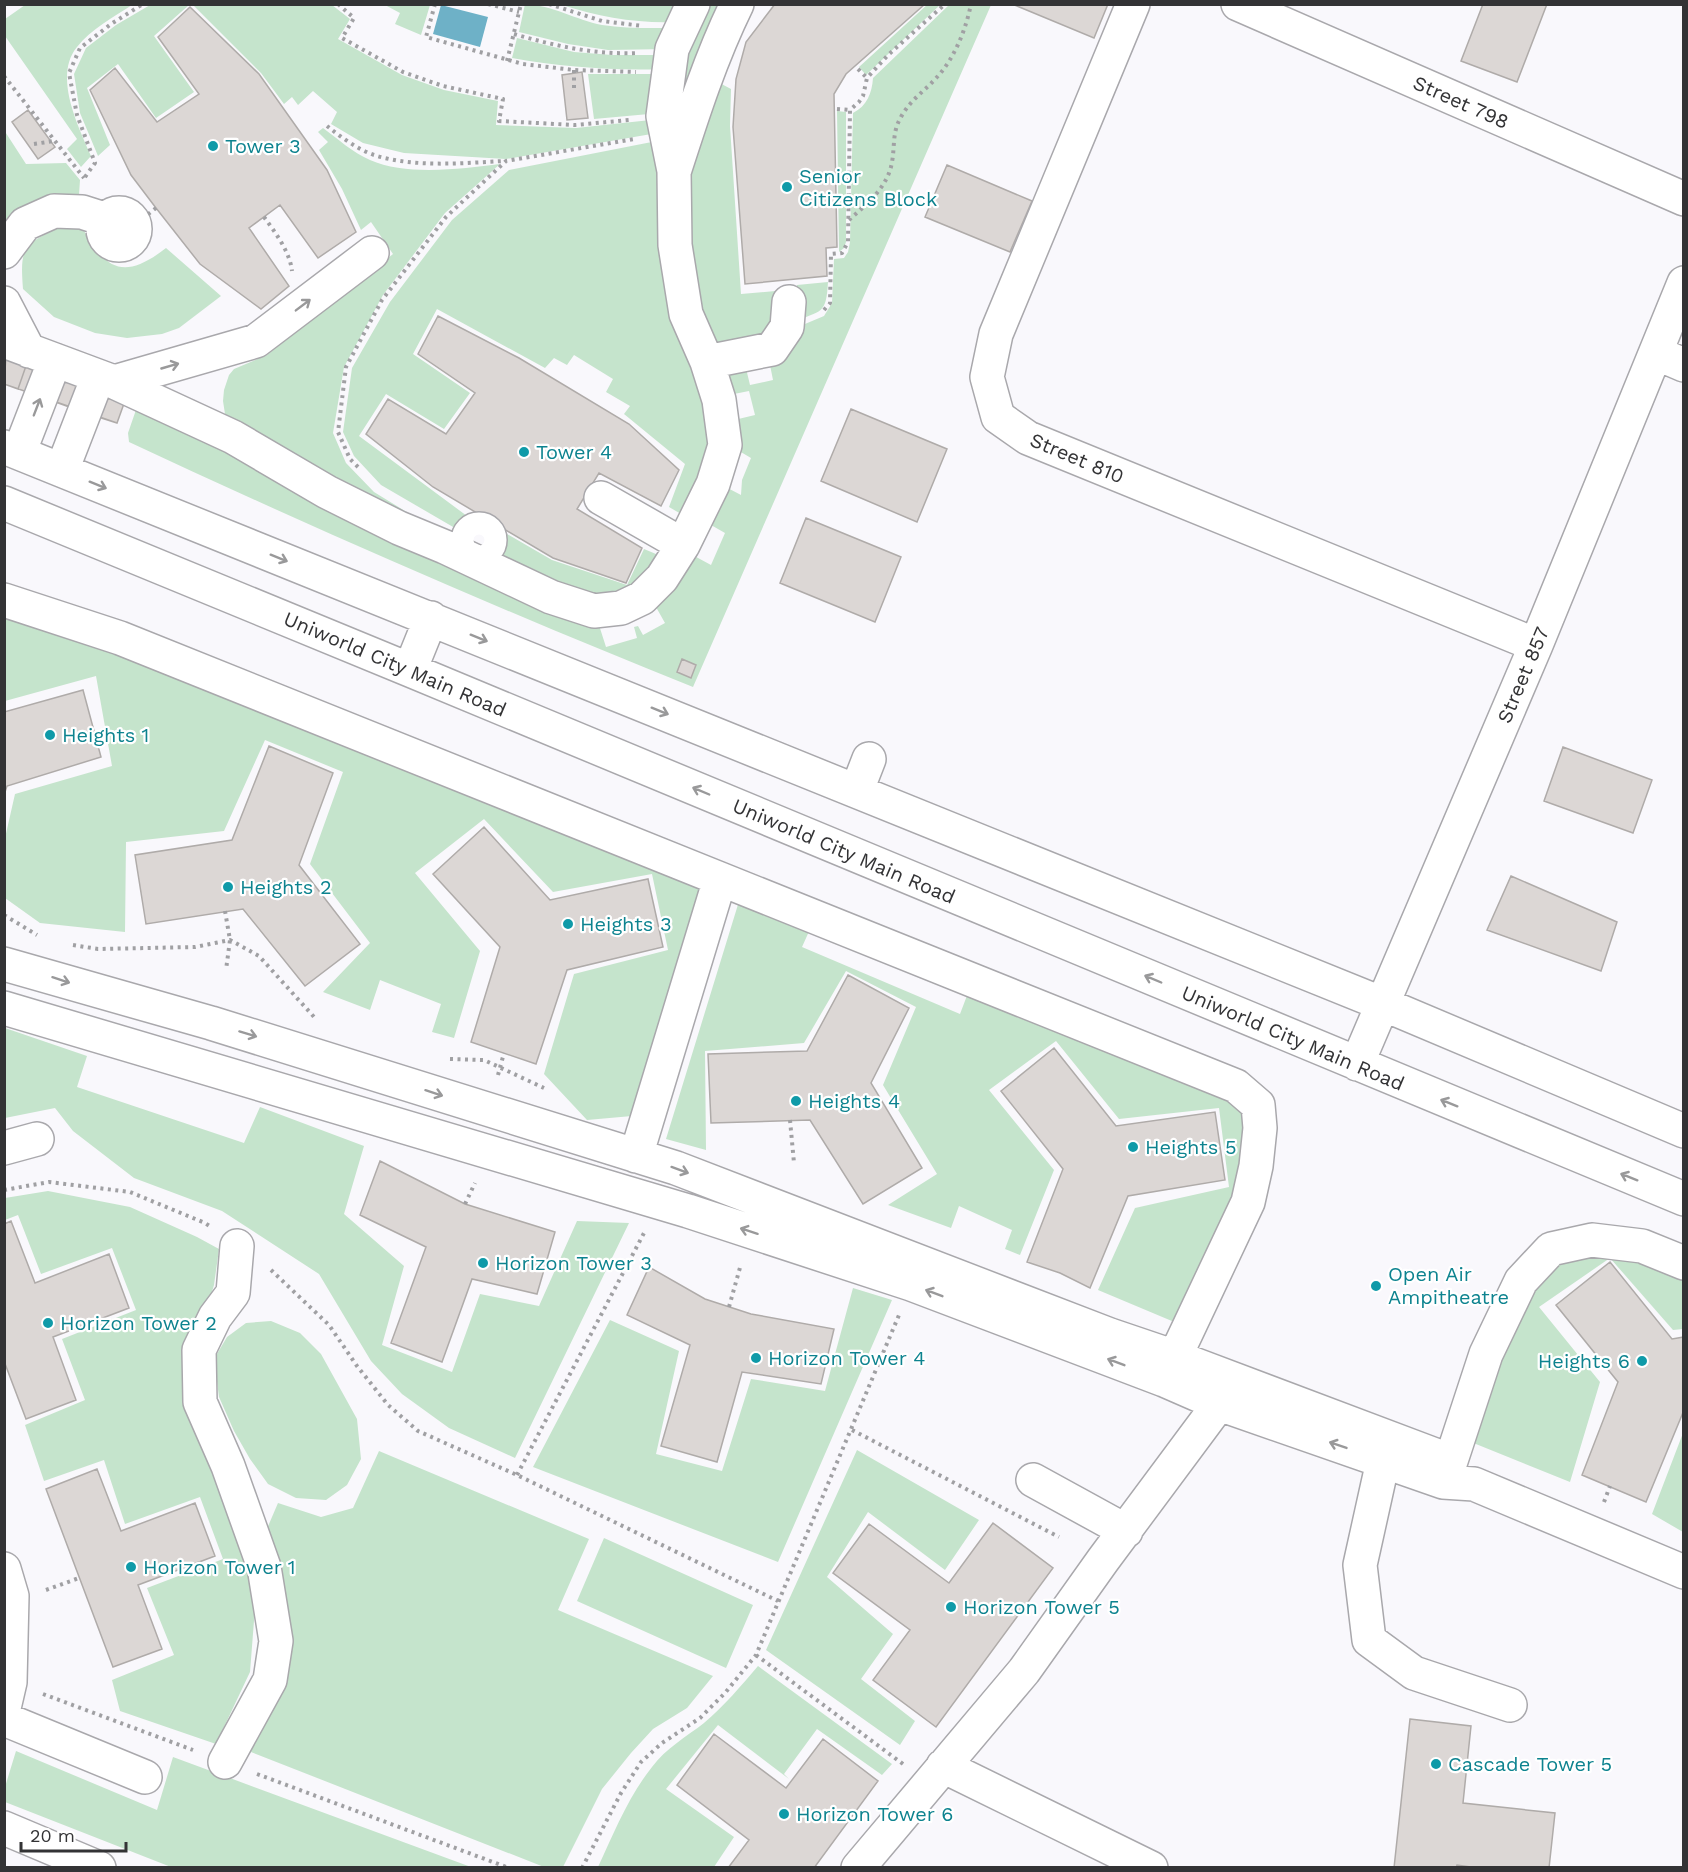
<svg xmlns="http://www.w3.org/2000/svg" width="1688" height="1872" font-family="'Work Sans',sans-serif">
  <rect width="100%" height="100%" fill="#f9f8fc"/>
  <path fill="#c5e4cc" d="M525,4C552,5 576,20 602,25C627,29 652,28 677,28L668,49L608,50L568,44L519,32Z
    M681,4L678,22C639,24 600,17 562,5Z
    M928,4L940,5L866,75L859,67Z
    M25,5H132C114,17 91,29 77,47C53,76 78,126 91,156L81,167L67,149L77,139L5,36V19Z
    M150,5H189L154,36L194,92L156,118L118,64L87,88L110,145L98,156L80,113L74,74L86,48L116,25Z
    M193,5H332L350,19L338,39L402,75L444,90L498,101L496,125L576,128L660,119L663,132L506,159L404,153L363,143L331,124L337,112L313,91L298,105L292,97L284,104L261,73Z
    M385,5H430L421,35L395,24L400,13Z
    M701,5H724L687,94H673Z
    M949,5H991L693,687C503,611 315,529 129,442L128,433L137,407L598,622L606,647L637,638L634,627L638,626L643,635L665,623L652,600L687,552L711,565L725,533L704,521L720,484L741,495L742,480L751,458L734,448L730,421L755,415L749,391L724,396L714,366L744,360L750,385L773,380L768,355L793,329L824,316L832,303L834,259L844,258L848,252L850,242L853,113C867,106 872,93 873,78Z
    M517,38L574,52L612,55H668L666,69C615,71 562,67 512,58Z
    M588,74H666L660,113L594,119Z
    M712,79L731,89L730,126L741,294L786,290L770,344L710,356L692,311L681,170Z
    M837,111L846,112V242L844,248L839,252Z
    M323,128C338,139 352,152 370,160C406,176 461,169 500,164L445,213L383,295L344,367L333,433L346,463L374,492L436,530L435,532L232,423L225,414L223,401L224,390L229,375L234,369L267,355L393,254L371,222L361,230L342,189L319,150L328,142L318,132Z
    M4,130L26,164L66,163L80,180L79,195L4,237Z
    M662,140L720,442L688,518L669,507L685,464L624,414L630,406L606,392L613,379L574,355L567,365L554,358L545,368L437,309L413,354L470,393L444,429L386,394L359,436L467,516L460,531L381,485L354,456L343,432L352,368L390,302L452,220L509,170Z
    M58,228L83,229C106,271 125,280 166,248L221,296L179,328L162,334L127,338L95,333L54,317L23,289C20,249 22,245 58,228Z
    M828,282C826,315 822,310 793,322L797,285Z
    M507,534L552,560L627,585L644,549L668,559L638,592L599,600L493,557Z
    M4,611L703,882L632,1116L587,1120L544,1074L574,974L668,950L652,874L553,892L484,819L415,873L480,951L454,1038L432,1032L441,1004L380,980L370,1010L323,992L370,943L310,864L343,772L265,740L224,831L126,842L125,932L40,923L5,898V838L15,794L112,766L96,676L5,701Z
    M740,898L811,927L802,947L960,1014L968,993L1234,1095L1247,1110L1245,1168L1179,1324L1098,1290L1135,1208L1229,1187L1219,1108L1119,1119L1056,1041L989,1090L1054,1170L1020,1255L1005,1249L1012,1230L959,1206L951,1228L888,1205L937,1174L883,1085L916,1007L846,971L804,1043L705,1051L706,1150L666,1139Z
    M5,1028L87,1056L77,1087L244,1143L260,1107L364,1146L344,1214L404,1266L382,1345L452,1372L480,1294L539,1306L577,1221L629,1223L515,1458L449,1428L402,1394L371,1361L319,1274L222,1211L134,1178L73,1131L55,1108L5,1118Z
    M48,1191L130,1207L197,1237L219,1249L214,1285L207,1308L185,1349L252,1571L255,1608L250,1672L216,1744L120,1711L112,1680L174,1655L147,1588L223,1559L200,1497L125,1524L104,1460L44,1481L25,1425L85,1400L62,1339L136,1310L112,1248L41,1274L18,1215L5,1220V1198Z
    M1592,1246L1683,1269V1329L1673,1330L1610,1258L1539,1307L1600,1382L1570,1482L1466,1440L1494,1356L1552,1256Z
    M853,1288L892,1300L778,1562L533,1467L610,1320L679,1351L656,1454L722,1471L751,1379L825,1391Z
    M271,1321L300,1333L321,1354L357,1419L361,1459L347,1485L326,1500L296,1498L268,1484L250,1459L234,1431L219,1397L214,1359L227,1337L246,1323Z
    M1683,1433V1532L1652,1514Z
    M857,1450L979,1520L945,1570L868,1512L827,1577L893,1634L861,1679L915,1721L900,1745L766,1650Z
    M379,1451L589,1539L558,1610L713,1676L687,1708L653,1729L631,1753L602,1789L563,1867H544L251,1752L262,1720L266,1531L278,1503L321,1517L353,1508Z
    M604,1538L753,1605L726,1668L577,1601Z
    M758,1666L892,1764L882,1775L817,1729L784,1774L789,1779L718,1725L666,1789L734,1837L714,1867H598C614,1833 628,1797 652,1767C666,1748 686,1737 704,1723C724,1706 741,1686 758,1666Z
    M16,1751L157,1810L173,1757L471,1867H171L5,1802V1787Z"/>
  <path fill="#6eb1c7" d="M441,5L488,17L480,47L433,34Z"/>
  <path fill="#dcd7d5" stroke="#afaba9" stroke-width="1.5" d="M775,4H925L846,74L834,94L837,247L826,248L827,276L745,284L733,127L736,79L746,42Z
    M1012,4H1108L1094,38Z
    M1483,4H1547L1517,82L1461,61Z
    M190,7L259,74L327,170L356,232L318,258L280,205L249,228L289,286L261,309L200,264L156,208L131,175L90,90L115,68L157,122L199,94L158,37Z
    M582,72L588,118L567,120L562,75Z
    M28,110L55,147L38,159L12,122Z
    M947,165L1032,201L1010,252L925,217Z
    M438,316L519,358L629,424L679,470L661,506L599,473L577,509L642,548L626,583L553,558L433,487L366,434L388,399L446,434L475,393L418,354Z
    M6,356L126,398L117,423L4,384Z
    M6,356L27,363L18,389L4,384Z
    M61,375L81,382L72,408L50,400Z
    M104,390L126,398L117,423L95,416Z
    M851,409L947,449L917,522L821,481Z
    M806,518L901,557L875,622L780,583Z
    M682,659L696,665L691,678L677,672Z
    M83,690L101,757L7,786L4,795V712Z
    M269,746L333,773L299,865L360,944L305,986L243,909L146,924L135,855L232,840Z
    M1563,747L1652,780L1633,833L1544,801Z
    M484,827L550,900L648,879L663,947L567,970L536,1064L471,1042L500,947L433,874Z
    M1511,876L1617,922L1601,971L1487,930Z
    M848,975L909,1008L871,1083L922,1168L863,1204L810,1120L711,1123L708,1054L807,1051Z
    M1054,1048L1116,1126L1215,1112L1225,1180L1128,1196L1090,1288L1060,1273L1027,1262L1063,1169L1001,1091Z
    M380,1161L465,1204L555,1232L537,1294L472,1279L442,1362L391,1343L426,1247L360,1215Z
    M11,1221L35,1283L109,1254L129,1308L53,1337L76,1400L26,1419L4,1361V1224Z
    M1610,1262L1672,1339L1684,1337V1410L1646,1502L1582,1475L1618,1382L1556,1305Z
    M649,1267L705,1299L751,1314L834,1329L821,1384L742,1372L717,1462L661,1446L690,1345L627,1315Z
    M97,1469L121,1531L195,1503L215,1556L138,1585L162,1649L113,1667L46,1489Z
    M993,1523L1053,1568L936,1727L873,1680L910,1630L833,1573L869,1524L949,1583Z
    M1410,1719L1471,1726L1463,1803L1555,1813L1549,1868H1478L1457,1865L1456,1868H1394Z
    M714,1734L786,1788L823,1739L878,1781L814,1868H728L749,1840L677,1785Z"/>
  <g fill="none" stroke-linecap="round" stroke-linejoin="round">
    <defs>
      <path id="minor" d="M1133,4L996,334L987,377L998,417L1028,438L1536,645
        M1238,4L1684,199
        M675,169C693,113 711,57 737,4
        M103 229a16 16 0 1 1 32 0a16 16 0 1 1-32 0Z
        M4,252L25,224L54,211L82,212L107,220
        M4,303L29,351
        M4,341L114,382L233,437L327,492L399,528L445,547L551,597L594,611L621,608L642,598L662,578L683,545L713,484L725,445L719,400L707,362L686,314L675,245L674,171L663,116L672,49L693,4
        M1656,353L1684,365
        M707,362L772,349L787,327L789,302
        M114,382L256,341L372,253
        M4,447L1383,1004L1684,1131
        M19,453L55,360
        M62,470L98,377
        M601,498L683,545
        M4,503L410,670L1684,1199
        M468 540a11 11 0 1 1 22 0a11 11 0 1 1-22 0Z
        M4,600L120,638L1236,1086L1258,1105L1260,1128L1256,1166L1248,1202L1164,1380
        M410,670L431,618
        M857,790L869,759
        M4,964L211,1023L676,1168L1110,1335L1175,1357L1443,1458
        M4,1008L688,1211L911,1284L1164,1380L1219,1404L1443,1482L1474,1484L1684,1572
        M1357,1064L1536,645L1684,283
        M4,1148L37,1139
        M636,1156L720,879
        M1383,1461L1360,1565L1369,1640L1414,1673L1510,1705
        M1033,1480L1126,1531
        M1444,1482L1486,1354L1521,1281L1551,1249L1592,1240L1642,1246L1684,1263
        M4,1569L12,1596L10,1682L4,1708
        M4,1719L145,1777
        M225,1762L270,1680L276,1641L264,1567L228,1466L200,1402L199,1350L215,1317L233,1293L237,1246
        M943,1766L1151,1868
        M4,1828L99,1868
        M858,1868L1024,1671L1103,1560L1219,1404"/>
    </defs>
    <use href="#minor" stroke="#a9a8ac" stroke-width="36"/>
    <path stroke="#a0a0a3" stroke-width="4" stroke-dasharray="3 4.5" stroke-linecap="butt" d="M338,4L354,18L342,38L403,72L443,86L503,99L499,121L575,125L629,120
      M435,4L426,37L523,64L574,70L636,72
      M488,4L519,12
      M549,4L602,21L643,26
      M514,34C555,46 596,55 638,53
      M507,61L521,4
      M858,69L867,78
      M574,70V91
      M4,76L84,178
      M837,109L850,110
      M327,126C341,137 357,149 374,155C415,168 463,163 505,161
      M34,144L54,141
      M85,177L95,163L77,115L69,73L80,48L111,24L143,4
      M264,217C275,232 290,252 292,271
      M142,219L156,208
      M849,220C867,204 888,187 892,162C895,146 892,132 901,117C910,100 926,90 938,76C955,57 966,29 971,4
      M824,310L830,303L831,254L842,253L848,242L850,110L859,102L863,96L867,78L888,55L945,4
      M358,467L350,459L338,432L346,367L382,300L446,217L506,161L634,139
      M225,911L230,940L226,970
      M4,915L37,935
      M73,945L98,949L195,947L230,940L259,956L315,1018
      M450,1059L484,1060L544,1088
      M498,1075L504,1053
      M790,1120L794,1163
      M4,1190L49,1182L130,1192L205,1223L211,1227
      M465,1204L475,1183
      M271,1270L329,1325L357,1366L388,1405L418,1431L517,1475L778,1601
      M729,1307L741,1264
      M852,1430L1059,1537
      M517,1475L644,1233
      M1604,1502L1610,1486
      M46,1590L79,1578
      M756,1655L903,1764
      M43,1694L193,1750
      M257,1774L509,1868
      M582,1868L621,1793L641,1762L662,1743L700,1718L725,1693L756,1655L899,1315"/>
    <use href="#minor" stroke="#fff" stroke-width="33"/>
  </g>
  <defs><path id="oneway-shaft" d="M-6 0H5M1.5-3L5.5 0L1.5 3" fill="none" stroke-width="1.6" stroke-linecap="round" stroke-linejoin="round" transform="scale(1.5)"/></defs>
  <g stroke="#99999a">
    <use href="#oneway-shaft" transform="translate(303 305) rotate(-37)"/>
    <use href="#oneway-shaft" transform="translate(170 366) rotate(-16)"/>
    <use href="#oneway-shaft" transform="translate(37 407) rotate(-69)"/>
    <use href="#oneway-shaft" transform="translate(98 485) rotate(22)"/>
    <use href="#oneway-shaft" transform="translate(279 558) rotate(22)"/>
    <use href="#oneway-shaft" transform="translate(479 638) rotate(22)"/>
    <use href="#oneway-shaft" transform="translate(660 711) rotate(22)"/>
    <use href="#oneway-shaft" transform="translate(701 791) rotate(-157)"/>
    <use href="#oneway-shaft" transform="translate(1153 979) rotate(-157)"/>
    <use href="#oneway-shaft" transform="translate(61 980) rotate(18)"/>
    <use href="#oneway-shaft" transform="translate(248 1034) rotate(17)"/>
    <use href="#oneway-shaft" transform="translate(434 1093) rotate(18)"/>
    <use href="#oneway-shaft" transform="translate(1449 1103) rotate(-158)"/>
    <use href="#oneway-shaft" transform="translate(680 1170) rotate(20)"/>
    <use href="#oneway-shaft" transform="translate(1629 1177) rotate(-158)"/>
    <use href="#oneway-shaft" transform="translate(749 1231) rotate(-162)"/>
    <use href="#oneway-shaft" transform="translate(934 1293) rotate(-159)"/>
    <use href="#oneway-shaft" transform="translate(1116 1362) rotate(-159)"/>
    <use href="#oneway-shaft" transform="translate(1338 1445) rotate(-161)"/>
  </g>
  <g fill="#0f9aa8" stroke="#fff" stroke-width="2">
    <circle cx="213" cy="146" r="6"/>
    <circle cx="787" cy="187" r="6"/>
    <circle cx="524" cy="452" r="6"/>
    <circle cx="50" cy="735" r="6"/>
    <circle cx="228" cy="887" r="6"/>
    <circle cx="568" cy="924" r="6"/>
    <circle cx="796" cy="1101" r="6"/>
    <circle cx="1133" cy="1147" r="6"/>
    <circle cx="483" cy="1263" r="6"/>
    <circle cx="1376" cy="1286" r="6"/>
    <circle cx="48" cy="1323" r="6"/>
    <circle cx="756" cy="1358" r="6"/>
    <circle cx="1642" cy="1361" r="6"/>
    <circle cx="131" cy="1567" r="6"/>
    <circle cx="951" cy="1607" r="6"/>
    <circle cx="1436" cy="1764" r="6"/>
    <circle cx="784" cy="1814" r="6"/>
  </g>
  <g text-anchor="middle" stroke-width="4.5" stroke-linejoin="round" paint-order="stroke">
    <g font-size="20" fill="#333335" stroke="#fff">
      <text transform="translate(1461 102) rotate(24)" y="7">Street 798</text>
      <text transform="translate(1077 458) rotate(23)" y="7">Street 810</text>
      <text transform="translate(395 664) rotate(23)" y="7">Uniworld City Main Road</text>
      <text transform="translate(1523 675) rotate(-67)" y="7">Street 857</text>
      <text transform="translate(844 851) rotate(23)" y="7">Uniworld City Main Road</text>
      <text transform="translate(1293 1038) rotate(23)" y="7">Uniworld City Main Road</text>
    </g>
    <g font-size="20" fill="#0d838f" stroke="#fff" text-anchor="start">
      <text x="225" y="153">Tower 3</text>
      <text x="799" y="183">Senior<tspan x="799" dy="23">Citizens Block</tspan></text>
      <text x="536" y="459">Tower 4</text>
      <text x="62" y="742">Heights 1</text>
      <text x="240" y="894">Heights 2</text>
      <text x="580" y="931">Heights 3</text>
      <text x="808" y="1108">Heights 4</text>
      <text x="1145" y="1154">Heights 5</text>
      <text x="495" y="1270">Horizon Tower 3</text>
      <text x="1388" y="1281">Open Air<tspan x="1388" dy="23">Ampitheatre</tspan></text>
      <text x="60" y="1330">Horizon Tower 2</text>
      <text x="768" y="1365">Horizon Tower 4</text>
      <text x="1630" y="1368" text-anchor="end">Heights 6</text>
      <text x="143" y="1574">Horizon Tower 1</text>
      <text x="963" y="1614">Horizon Tower 5</text>
      <text x="1448" y="1771">Cascade Tower 5</text>
      <text x="796" y="1821">Horizon Tower 6</text>
    </g>
  </g>
  <rect width="1688" height="1872" fill="none" stroke="#333335" stroke-width="12"/>
  <path d="M21 1842v9h105v-9" fill="none" stroke="#333335" stroke-width="3"/>
  <text x="30" y="1842" font-size="18" fill="#333335" stroke="#ffffff" stroke-width="4.5" paint-order="stroke">20 m</text>
</svg>
